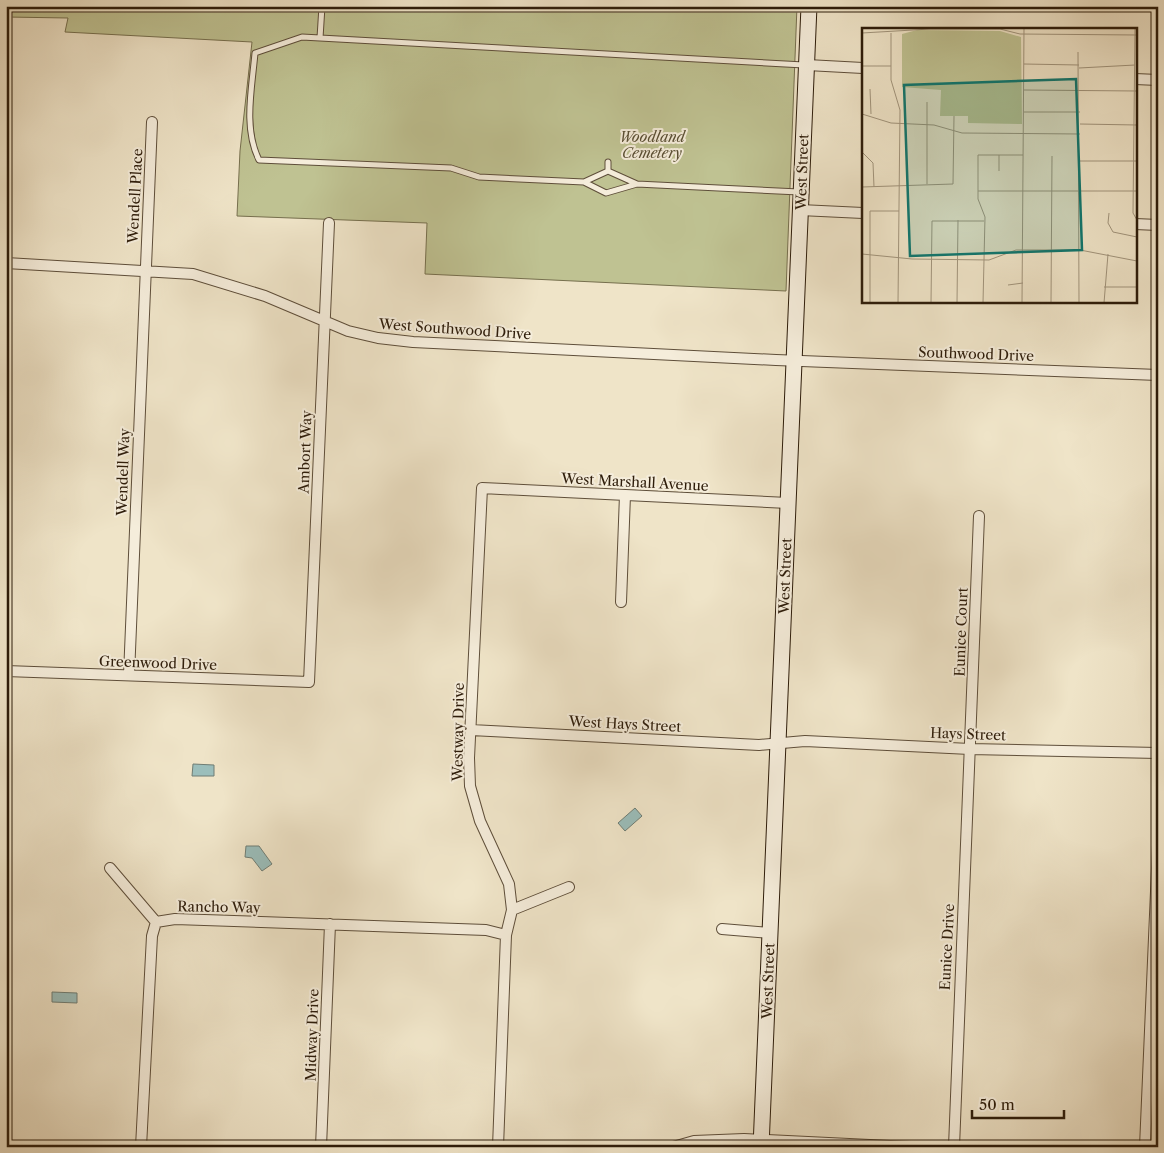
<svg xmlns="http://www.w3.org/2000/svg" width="1164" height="1153" font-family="'Libre Caslon Text',serif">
  <rect width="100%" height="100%" fill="#efe4c8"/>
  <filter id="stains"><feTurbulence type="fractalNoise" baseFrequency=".004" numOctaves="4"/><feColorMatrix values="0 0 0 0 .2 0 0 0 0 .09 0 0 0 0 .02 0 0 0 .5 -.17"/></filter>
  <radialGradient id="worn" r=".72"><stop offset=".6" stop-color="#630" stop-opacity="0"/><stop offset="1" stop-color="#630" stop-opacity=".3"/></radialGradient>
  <path fill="#bfc292" stroke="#766f4e" d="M6,6H797L786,291L425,274L427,223L237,216L240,151L252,42L65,32L68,18L6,17Z"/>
  <path fill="#9bbebb" stroke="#6f7d74" d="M193,764L214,765V776H192Z
    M635,808L642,816L625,831L618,823Z
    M246,846H259L272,864L262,871L252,858L245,857Z
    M52,992L77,993V1003L52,1002Z"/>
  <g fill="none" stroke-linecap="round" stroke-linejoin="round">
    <defs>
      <path id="lane" d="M322,6L320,38L804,65
        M320,38L302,37L255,53C252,88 243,128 259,160L451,168L479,177L584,182L606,193L637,184L799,192
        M608,171V162
        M584,182L608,171L637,184"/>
      <path id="street" d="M807,65L863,68
        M1135,79L1158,80
        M800,210L863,213
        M1135,224L1158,225
        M6,263L193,274L265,296L348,331L378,338L413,342L776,360L1158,375
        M621,602L625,495
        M6,671L309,682L329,223
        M129,675L152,122
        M471,730L759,745L805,741L970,749L1158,753
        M110,868L156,922
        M512,910L569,887
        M156,922L175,919L486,930L506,935
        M722,929L770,933
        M141,1147L152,936L156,922
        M321,1147L330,924
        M498,1147L506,935L512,910L509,884L480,821L470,786L469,758L482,488L788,503
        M673,1147L694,1141L744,1139L911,1147
        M954,1147L979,516
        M1145,1147L1158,845"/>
      <path id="secondary" d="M761,1147L809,6"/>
    </defs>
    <use href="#lane" stroke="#5e4e3a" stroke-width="7"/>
    <use href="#street" stroke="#5e4e3a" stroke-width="12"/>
    <use href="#secondary" stroke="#2d1c0a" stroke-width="17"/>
    <use href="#lane" stroke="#f5eddb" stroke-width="5"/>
    <use href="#street" stroke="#f5eddb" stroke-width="10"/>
    <use href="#secondary" stroke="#f5eddb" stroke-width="15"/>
  </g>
  <g text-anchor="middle" stroke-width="4" stroke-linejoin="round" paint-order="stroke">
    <g font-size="14" font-style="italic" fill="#594e33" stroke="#f5eddb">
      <text x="652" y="142">Woodland<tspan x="652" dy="16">Cemetery</tspan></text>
    </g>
    <g font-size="14" fill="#2d1c0a" stroke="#f5eddb">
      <text transform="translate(802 172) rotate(-88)" y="5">West Street</text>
      <text transform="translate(135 196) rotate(-87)" y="5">Wendell Place</text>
      <text transform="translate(455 329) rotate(4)" y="5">West Southwood Drive</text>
      <text transform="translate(976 354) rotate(2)" y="5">Southwood Drive</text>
      <text transform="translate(305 452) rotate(-88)" y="5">Ambort Way</text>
      <text transform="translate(123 472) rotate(-88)" y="5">Wendell Way</text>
      <text transform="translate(635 482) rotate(3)" y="5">West Marshall Avenue</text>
      <text transform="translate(785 576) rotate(-88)" y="5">West Street</text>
      <text transform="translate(961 632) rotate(-88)" y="5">Eunice Court</text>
      <text transform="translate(158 663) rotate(2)" y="5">Greenwood Drive</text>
      <text transform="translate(625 724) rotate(3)" y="5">West Hays Street</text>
      <text transform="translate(458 732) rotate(-89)" y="5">Westway Drive</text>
      <text transform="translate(968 734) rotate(2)" y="5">Hays Street</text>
      <text transform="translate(219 907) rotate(1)" y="5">Rancho Way</text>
      <text transform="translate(947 947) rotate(-87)" y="5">Eunice Drive</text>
      <text transform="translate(768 981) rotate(-88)" y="5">West Street</text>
      <text transform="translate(312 1035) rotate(-88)" y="5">Midway Drive</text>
    </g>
  </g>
  <g transform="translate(862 28)">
    <rect width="275" height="275" fill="#efe4c8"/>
    <path d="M55,2L138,3L159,9L160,96L106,95V88H78L79,62L40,59V6Z" fill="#bfc292"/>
    <path fill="none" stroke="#a1947c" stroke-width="1" d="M273,0L271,185L275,192M0,5L68,1H138L158,6L275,7M29,5V52L38,82L36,275M216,24L217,275M162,36L217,37M0,38H29M217,40L273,37M8,61L9,86M162,62L275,63M162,84H218M0,86L29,95L72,97L100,105L218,106M218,96L275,97M0,124L11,135L12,159M218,133H275M137,143V127M65,156V74M0,159L91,156L92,88M116,163H275M247,185L246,195L251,204L275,209M70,193H122M0,226L50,231L127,232L154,222H218L275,233M146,257L161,255M242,259H275M8,275V183H37M69,275L70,193M95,275L96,192M121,275L123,189L116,171V127H161M160,275L162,0M189,275L190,128M242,275L246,226"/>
    <path fill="#0f766e" fill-opacity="0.15" stroke="#0f766e" stroke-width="2.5" d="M214,51L220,222L48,228L42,57Z"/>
    <rect width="275" height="275" fill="none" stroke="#2d1c0a" stroke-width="2.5"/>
  </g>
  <rect width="1164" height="1153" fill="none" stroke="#efe4c8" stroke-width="25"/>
  <rect x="8" y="8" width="1149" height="1138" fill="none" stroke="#2d1c0a" stroke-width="2.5"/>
  <rect x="12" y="12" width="1139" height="1128" fill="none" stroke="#2d1c0a"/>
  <path d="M972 1110v8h92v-8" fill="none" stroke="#2d1c0a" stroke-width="2.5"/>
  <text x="979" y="1110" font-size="15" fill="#2d1c0a" stroke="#f5eddb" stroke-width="4" paint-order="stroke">50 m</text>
  <rect width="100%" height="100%" filter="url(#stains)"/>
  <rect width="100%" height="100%" fill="url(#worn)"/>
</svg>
